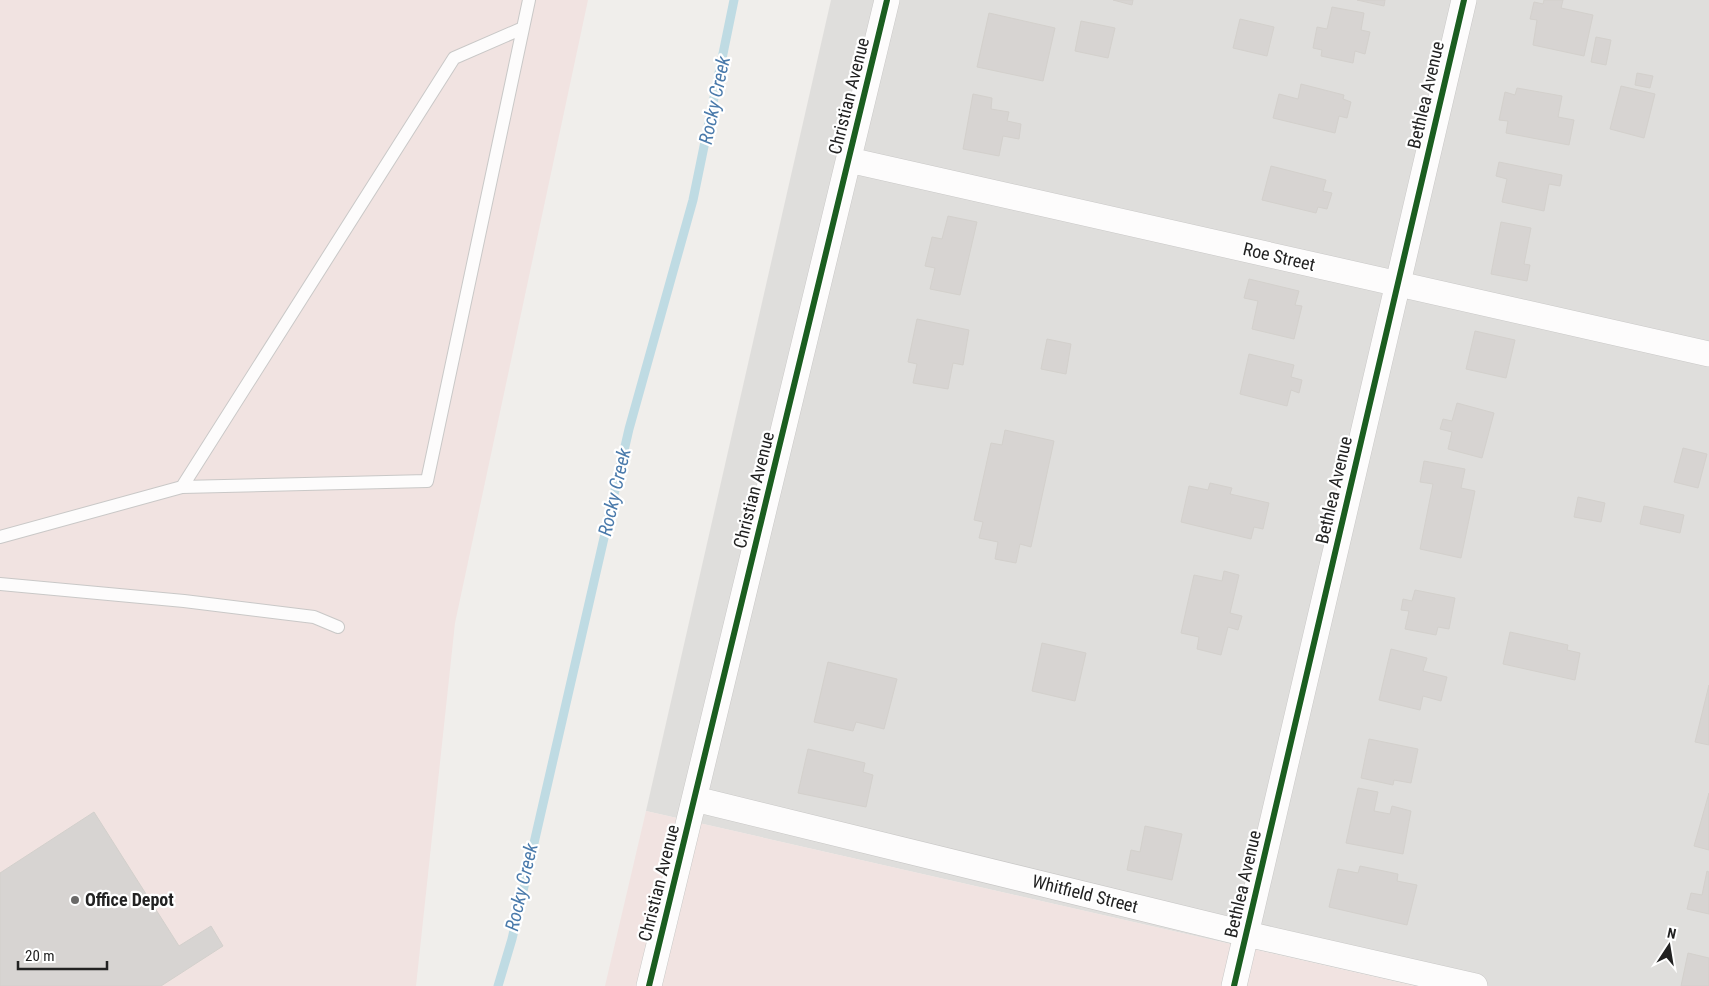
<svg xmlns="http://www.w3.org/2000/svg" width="1709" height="986" font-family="'Roboto Condensed',sans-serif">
  <rect width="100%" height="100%" fill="#f0eeeb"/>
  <path fill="#dfdedc" d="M831,0H1709V986H1415L646,811Z"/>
  <path fill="#f1e3e1" d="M0,0H588L455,623L416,986H0Z
    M646,811L1415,986H605Z"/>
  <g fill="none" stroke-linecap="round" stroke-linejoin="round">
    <path stroke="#bfdbe3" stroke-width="9" d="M498,986L512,939L629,429L693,200L734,0"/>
  </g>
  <path fill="#d7d4d2" stroke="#d3d0cc" d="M1113,0H1133L1132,5Z
    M1357,0H1385L1384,6Z
    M1544,0H1563L1561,8L1593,15L1584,56L1533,45L1537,20L1530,19L1534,2L1543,4Z
    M1332,7L1364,13L1361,30L1370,32L1365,54L1355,51L1353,63L1321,56L1322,50L1313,48L1317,27L1327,29Z
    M989,13L1055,28L1043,81L977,67Z
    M1240,19L1274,27L1267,56L1233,48Z
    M1081,21L1115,28L1108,58L1075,51Z
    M1596,37L1611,40L1606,65L1591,62Z
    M1637,73L1653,76L1650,88L1635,85Z
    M1301,84L1344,95L1343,99L1351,102L1347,118L1339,116L1335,133L1273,118L1279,94L1298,99Z
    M1621,86L1655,94L1644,138L1610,129Z
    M1517,88L1562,96L1558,117L1574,120L1569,145L1506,133L1508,121L1499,120L1505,92L1515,95Z
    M973,94L992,98L991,109L1009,112L1007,121L1021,124L1019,139L1003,136L999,156L963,149Z
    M1499,162L1562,175L1560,186L1549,184L1544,211L1502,202L1507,179L1496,176Z
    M1271,166L1326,180L1323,191L1332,193L1327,209L1318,207L1316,213L1262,200Z
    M948,216L977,222L960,295L930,289L935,268L925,266L932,237L942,239Z
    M1501,222L1531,228L1524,264L1530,265L1527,281L1491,274Z
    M1249,279L1299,291L1295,305L1302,306L1294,339L1252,329L1258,301L1244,298Z
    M917,319L969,330L963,365L953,363L948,389L913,383L917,364L908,362Z
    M1475,331L1515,340L1506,378L1466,369Z
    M1047,339L1071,344L1066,374L1041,369Z
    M1249,354L1294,365L1291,377L1302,380L1299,393L1291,390L1287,406L1240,394Z
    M1457,403L1494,413L1482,458L1448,449L1452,432L1440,429L1443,419L1452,421Z
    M1005,430L1054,441L1031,547L1020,544L1016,563L995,559L998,542L979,538L983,522L974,520L991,443L1002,445Z
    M1683,448L1707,454L1698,488L1674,482Z
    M1424,461L1465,469L1461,488L1475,491L1461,558L1420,549L1433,484L1420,482Z
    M1210,483L1232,488L1230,494L1269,503L1263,529L1254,527L1251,539L1181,522L1189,486L1208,490Z
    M1578,497L1605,503L1601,522L1574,517Z
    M1644,506L1684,515L1680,533L1640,524Z
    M1224,571L1239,575L1230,613L1242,616L1238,630L1228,627L1221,655L1197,649L1199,637L1181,633L1194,575L1222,581Z
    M1415,590L1455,598L1449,629L1438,627L1436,635L1405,629L1409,611L1401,610L1403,599L1412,601Z
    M1510,632L1568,645L1567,650L1580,653L1575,680L1503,664Z
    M1042,643L1086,653L1075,701L1032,691Z
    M1391,649L1427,658L1423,671L1447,677L1441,701L1423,696L1420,710L1379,700Z
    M828,662L897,679L884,729L856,722L853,731L814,722Z
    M1709,685V745L1695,742Z
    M1369,739L1418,749L1411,783L1394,780L1393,785L1361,778Z
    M808,749L865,763L863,772L873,775L866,807L798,793Z
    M1358,788L1378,792L1374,811L1390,814L1392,806L1411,811L1403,854L1346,843Z
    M1709,793V850L1694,846Z
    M94,812L179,946L211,926L223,946L161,986H0V873Z
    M1145,826L1182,834L1172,880L1127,870L1131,850L1140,852Z
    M1360,866L1398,874L1397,881L1417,885L1407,925L1329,907L1338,869L1358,873Z
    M1707,871L1709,872V914L1687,909L1691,893L1702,895Z
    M1688,953L1709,958V986H1681Z"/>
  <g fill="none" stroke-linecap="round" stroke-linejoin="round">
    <defs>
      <path id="service" d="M182,487L454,58L523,28
        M0,537L182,487L427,481L529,0
        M0,584L184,601L314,617L338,627"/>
      <path id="minor" d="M849,160L1709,354
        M695,799L1247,934L1475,986
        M649,986L887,0
        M1234,986L1464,0"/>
    </defs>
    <use href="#service" stroke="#c9c8c7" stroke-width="14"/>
    <use href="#minor" stroke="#c9c8c7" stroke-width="26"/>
    <use href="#service" stroke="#fdfcfc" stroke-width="12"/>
    <use href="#minor" stroke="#fdfcfc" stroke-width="25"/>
    <defs>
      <path id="cycleway" d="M649,986L887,0
        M1234,986L1464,0"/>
    </defs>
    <use href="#cycleway" stroke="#fff" stroke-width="9"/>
    <use href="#cycleway" stroke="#1b5e20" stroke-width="6"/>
  </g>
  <circle fill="#6a6968" stroke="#fff" stroke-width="2" cx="75" cy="900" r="5"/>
  <g text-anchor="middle" stroke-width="4.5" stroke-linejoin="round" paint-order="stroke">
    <g font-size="18" fill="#222" stroke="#fff">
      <text transform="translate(1426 95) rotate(-77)" y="6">Bethlea Avenue</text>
      <text transform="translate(849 96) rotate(-76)" y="6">Christian Avenue</text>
      <text transform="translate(1279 257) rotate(13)" y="6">Roe Street</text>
      <text transform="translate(754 490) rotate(-76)" y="6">Christian Avenue</text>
      <text transform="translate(1334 490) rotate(-77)" y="6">Bethlea Avenue</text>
      <text transform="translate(659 883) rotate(-76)" y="6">Christian Avenue</text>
      <text transform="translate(1243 884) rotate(-77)" y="6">Bethlea Avenue</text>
      <text transform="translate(1085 894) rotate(14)" y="6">Whitfield Street</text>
    </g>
    <g font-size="18" font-weight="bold" fill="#222" stroke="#fff" text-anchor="start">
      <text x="85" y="906">Office Depot</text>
    </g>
    <g font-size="19" font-style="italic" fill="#4a7aab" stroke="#fff">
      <text transform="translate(714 100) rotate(-78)" y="7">Rocky Creek</text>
      <text transform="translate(614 492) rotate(-77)" y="7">Rocky Creek</text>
      <text transform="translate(521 887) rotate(-77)" y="7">Rocky Creek</text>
    </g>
  </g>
  <g transform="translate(1669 946) rotate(12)" stroke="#ffffff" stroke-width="4" paint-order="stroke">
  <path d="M0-4L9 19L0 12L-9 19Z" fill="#222222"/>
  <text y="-8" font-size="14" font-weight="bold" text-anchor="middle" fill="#222222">N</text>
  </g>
  <path d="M18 961v8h89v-8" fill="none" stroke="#222222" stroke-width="2.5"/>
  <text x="25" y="961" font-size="15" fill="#222222" stroke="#ffffff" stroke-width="4" paint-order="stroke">20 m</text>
</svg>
